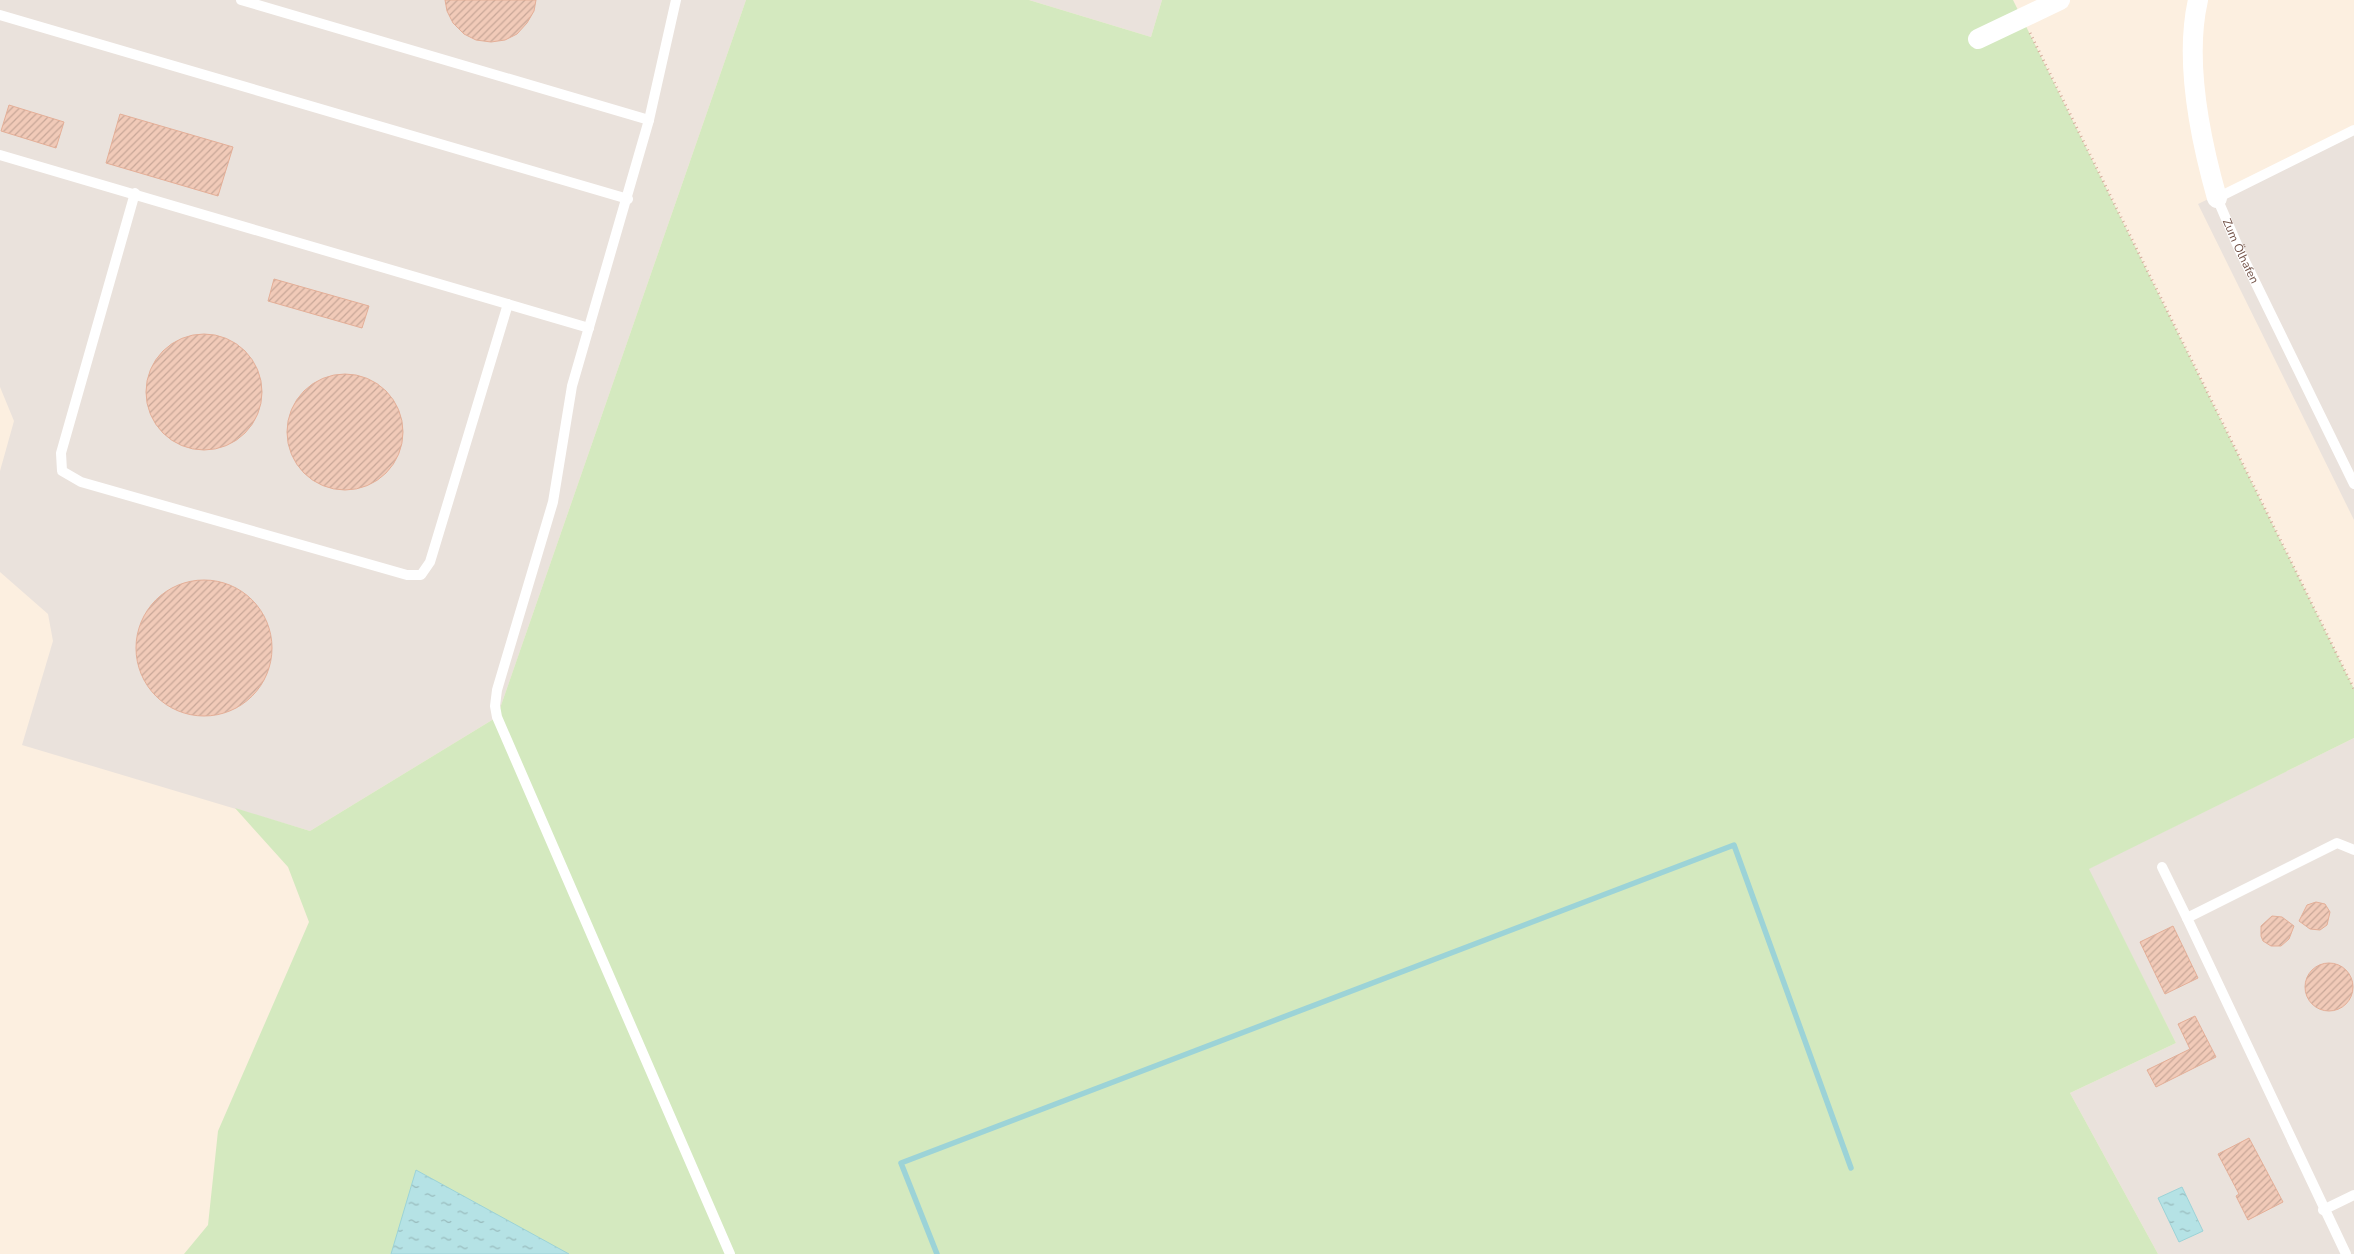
<svg xmlns="http://www.w3.org/2000/svg" width="2354" height="1254" font-family="'Nunito Sans',sans-serif">
  <defs>
    <pattern id="water-ripples" width="26" height="14" patternUnits="userSpaceOnUse" patternTransform="scale(1.25)"><rect width="26" height="14" fill="#b5e2e5"/><path d="M2 4q2-2 4 0t4 0M15 11q2-2 4 0t4 0" fill="none" stroke="#98babc"/></pattern>
    <pattern id="building-hatch" width="6" height="6" patternUnits="userSpaceOnUse" patternTransform="scale(1.25)"><rect width="6" height="6" fill="#f1cab8"/><path d="M-1 1l2-2M0 6l6-6M5 7l2-2" fill="none" stroke="#c8a798"/></pattern>
  </defs>
  <rect width="100%" height="100%" fill="#fcefe0"/>
  <path fill="#eae2dc" d="M0,0H746L497,717L310,831L22,745L53,641L48,614L0,572V471L14,421L0,387Z
    M1029,0H1162L1151,37Z
    M2354,129V520L2198,204Z
    M2354,738V1254H2158L2070,1093L2176,1043L2088,869Z"/>
  <path fill="#d4e9bf" d="M746,0H1029L1151,37L1162,0H2013L2354,689V738L2089,869L2176,1043L2070,1093L2158,1254H184L208,1225L218,1131L309,922L288,867L235,808L310,831L497,717Z"/>
  <path fill="url(#water-ripples)" stroke="#9cd3d7" d="M416,1170L569,1254H391Z
    M2182,1187L2203,1231L2179,1242L2158,1198Z"/>
  <g fill="none" stroke-linecap="round" stroke-linejoin="round">
    <path stroke="#9cd3d7" stroke-width="5.5" d="M937,1254L901,1163L1734,845L1851,1168"/>
  </g>
  <path fill="url(#building-hatch)" stroke="#e4af98" d="M445,0H536L534,11L527,23L517,34L505,40L491,42L476,40L464,34L453,23L447,11Z
    M9,105L64,122L56,148L1,131Z
    M120,114L233,147L218,196L106,163Z
    M274,279L369,306L362,328L268,301Z
    M146 392a58 58 0 1 1 116 0a58 58 0 1 1-116 0Z
    M287 432a58 58 0 1 1 116 0a58 58 0 1 1-116 0Z
    M136 648a68 68 0 1 1 136 0a68 68 0 1 1-136 0Z
    M2316,902L2325,904L2330,912L2327,925L2320,930L2310,929L2299,921L2307,905Z
    M2272,916L2282,917L2294,926L2289,939L2281,946H2271L2263,941L2261,936V926Z
    M2173,926L2198,978L2165,994L2140,942Z
    M2305 987a24 24 0 1 1 48 0a24 24 0 1 1-48 0Z
    M2195,1016L2216,1057L2156,1087L2147,1070L2190,1049L2178,1024Z
    M2249,1138L2283,1202L2248,1220L2236,1196L2239,1194L2218,1154Z"/>
  <g fill="none" stroke-linecap="round" stroke-linejoin="round">
    <path stroke="#d6ad9c" stroke-width="3" stroke-dasharray="1 4" stroke-linecap="butt" d="M2030,33L2354,689"/>
    <g stroke="#fff" stroke-width="10">
      <path d="M241,0L649,120"/>
      <path d="M676,0L649,120L572,386L553,502L497,690L495,706L497,717L730,1254"/>
      <path d="M0,15L628,199"/>
      <path id="s1" d="M2354,130L2217,198L2239,249L2354,484"/>
      <path d="M0,155L589,328"/>
      <path d="M135,193L61,453L62,471L81,482L407,575H421L430,562L508,304"/>
      <path d="M2162,867L2187,918"/>
      <path d="M2323,1210L2354,1195"/>
      <path d="M2346,1254L2187,918L2337,843L2354,850"/>
    </g>
    <path stroke="#fff" stroke-width="20" d="M2198,0C2184,61 2200,138 2217,198
      M1978,39L2060,0"/>
  </g>
  <g text-anchor="middle" stroke-width="5" stroke-linejoin="round" paint-order="stroke">
    <g font-size="12" fill="#735348" stroke="#fff3e6">
      <text dy="4" stroke="none"><textPath href="#s1" startOffset="211">Zum Ölhafen</textPath></text>
    </g>
  </g>
</svg>
